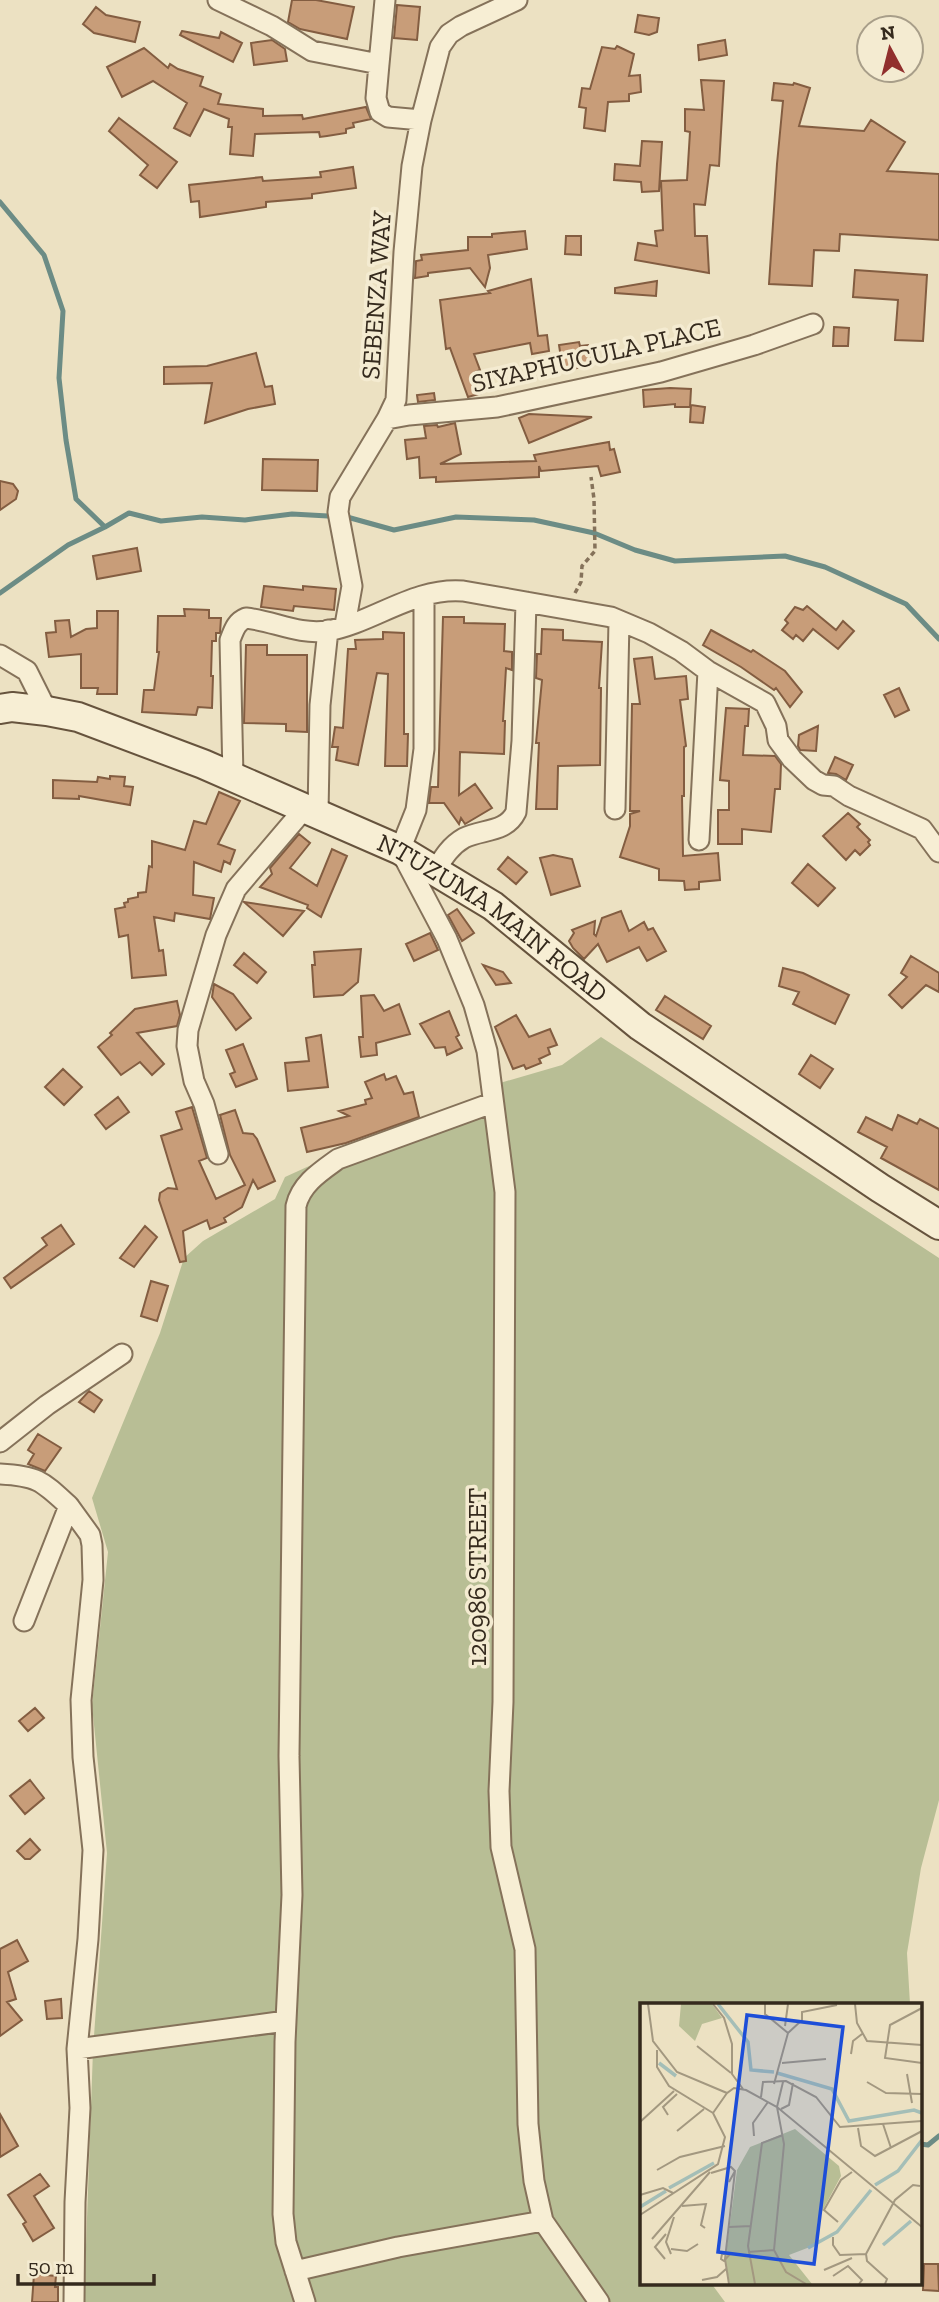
<svg xmlns="http://www.w3.org/2000/svg" width="939" height="2302" font-family="'Zilla Slab',serif">
  <rect width="100%" height="100%" fill="#ece1c2"/>
  <path fill="#b8be95" d="M601,1037L939,1258V1800L921,1868L907,1953L910,2004H642V2283H711L725,2302H84L93,2050L107,1853L92,1705L108,1552L92,1498L160,1333L184,1258L203,1241L275,1199L285,1177L351,1147L474,1100L500,1083L562,1065Z"/>
  <g fill="none" stroke-linecap="round" stroke-linejoin="round">
    <path stroke="#6c8c85" stroke-width="5" d="M0,202L44,255L63,311L59,378L66,440L76,499L105,527L129,513L161,521L202,517L245,520L292,514L328,516
      M347,517L394,530L456,517L534,520L594,533L635,550L675,561L785,556L825,567L906,604L939,639
      M0,593L68,545L105,527
      M920,2144L928,2145L939,2136"/>
  </g>
  <path fill="#c89d79" stroke="#835d41" stroke-width="2" d="M292,0H316L354,7L347,39L300,29L288,22Z
    M397,5L420,7L417,40L394,38Z
    M96,7L106,15L140,22L135,42L94,33L83,24Z
    M638,15L659,18L657,32L649,35L635,32Z
    M182,31L219,38L221,32L242,43L233,62L180,35Z
    M272,40L285,49L287,61L254,65L251,43Z
    M725,40L727,55L699,60L698,45Z
    M617,46L634,54L629,76L640,75L641,92L629,94V101L608,102L605,131L584,128L586,108L579,107L582,88L590,89L602,47L615,49Z
    M144,48L168,68L170,64L178,69L203,77L200,86L221,94L218,104L263,109V116L302,115L303,119L366,107L371,119L353,123L354,127L346,129V133L327,136L320,137L319,132L255,134L253,156L230,154L232,127H228L229,119L204,109L190,136L174,128L187,103L153,81L122,97L107,67Z
    M701,80L724,81L719,166L710,165L705,205L694,204L695,236H707L709,273L635,260L638,243L657,246L655,231L663,230L661,181L687,180L690,132L685,131V109L704,110Z
    M774,83L793,85L794,83L810,88L799,126L864,131L871,120L905,142L887,171L939,174V240L840,234L839,251L814,250L812,286L769,284L777,164L783,101L772,100Z
    M119,118L177,162L157,188L140,175L148,165L109,131Z
    M642,141L662,142L659,191L642,192L641,182L614,180L615,164L640,166Z
    M353,167L356,188L312,194V198L266,202V207L200,217L199,201L191,202L189,185L262,177L263,181L321,177L320,172Z
    M525,231L527,249L488,255L490,268L485,287L470,268L428,273V276L415,278L416,261L422,260L421,255L468,250V237H492V234Z
    M566,236H581V255L565,254Z
    M855,270L927,275L923,341L895,340L898,300L853,297Z
    M531,279L538,336L547,335L549,351L532,354L530,343L474,354L480,370L475,372L482,393L468,397L450,348L446,349L440,300L490,293L488,291Z
    M657,281L656,296L615,293V288Z
    M834,327L849,328L848,346H833Z
    M579,342L580,346L588,345L591,365L563,371L559,345Z
    M256,353L265,387L272,386L275,404L248,409L205,423L212,383L164,384V367L207,366Z
    M670,388L691,389L690,407H675V404L644,407L643,390Z
    M434,393L435,400L418,402L417,395Z
    M691,405L705,407L703,423L690,422Z
    M529,414L592,417L529,443L519,418Z
    M455,423L461,454L440,464L536,461L534,455L609,442L610,450L614,449L620,472L601,476L598,466L541,471L539,466V477L436,482V477L420,478L419,457L407,459L405,440L426,438L424,426L437,425L438,427Z
    M263,459L318,460L317,491L262,490Z
    M0,481L13,484L18,491L16,499L0,510Z
    M137,548L141,571L97,579L93,556Z
    M264,586L303,590V586L336,589L334,610L294,606L293,611L261,607Z
    M807,606L836,630L843,621L854,631L838,649L813,629L803,641L796,635L793,639L782,630L788,623L785,620L795,607L803,610Z
    M184,609L209,610V618H221L220,633H216V641H212L211,676H213L212,708L198,707L196,715L142,712L144,690H154L159,652H157L158,616H185Z
    M97,611H118L117,694H97L98,688H81V654L49,657L46,633L56,632L55,621L69,620L71,637L86,629L97,628Z
    M443,617H464V623L505,624L504,651L512,652V670L506,668L503,721H505L504,754L460,752L459,795L475,784L492,808L465,824L461,818L459,824L444,803H429L431,787H438Z
    M542,629L563,630V640L602,642L599,688H601L600,765L558,766L557,809H536L539,743H536L542,680L536,678L537,654H541Z
    M711,630L751,652L753,650L785,671L802,692L790,707L776,688L774,690L741,667L703,645Z
    M383,632L404,633V734H408L407,766H385L388,674L377,673L358,765L336,760L338,747H332L335,727L343,728L348,649H356L355,640L383,639Z
    M246,645H267V655H307V732L286,731V724L244,723Z
    M652,657L655,679L686,676L688,699L680,700L686,746L684,747V796H682L683,856L718,853L720,880L699,882V889L685,890L684,881L659,880V869L620,857L630,826V814L640,811H630L632,704H640L634,659Z
    M899,688L909,710L895,717L884,695Z
    M726,708L749,709L748,726H745L743,755L775,756L781,764L780,789H775L771,832L742,829V844H718V810H729V781L720,780Z
    M818,726L816,751L800,750L798,746L799,735Z
    M835,757L853,765L846,780L836,774L828,773Z
    M110,776L125,777L124,786L133,787L130,805L79,796V799L53,798V780L97,782L98,777L110,779Z
    M219,792L240,801L218,844L235,850L230,864L224,861L221,872L194,862L193,895L214,898L210,919L175,913L174,921L154,917L159,951L163,950L166,975L132,978L128,935L119,937L115,909L125,907L124,903L128,902V899L138,897V893L146,892L149,866L152,867V841L185,850L194,821L206,824Z
    M848,813L860,824L857,827L870,840L868,842L870,845L860,855L855,850L846,860L823,836Z
    M299,834L310,843L290,868L317,886L332,849L347,856L321,917L307,908L308,905L260,887L272,874L270,868Z
    M553,855L572,859L580,886L551,895L540,858Z
    M508,857L527,872L516,884L498,869Z
    M808,864L835,888L818,906L792,883Z
    M244,902L304,911L283,936Z
    M457,909L474,933L462,941L448,915Z
    M621,911L629,931L644,922L648,930L653,928L666,951L647,961L639,947L607,962L598,944L584,959L573,948L569,941L574,933L572,930L595,921L594,934L596,936L602,918Z
    M430,933L438,950L414,961L406,944Z
    M361,949L358,982L343,995L314,997L312,965H315L314,952Z
    M244,953L266,972L257,983L234,965Z
    M911,956L939,973V992L926,985L902,1008L889,995L907,977L901,973Z
    M483,965L503,972L511,983L496,985Z
    M783,968L803,973L849,995L835,1024L793,1004L799,992L779,986Z
    M214,984L233,994L251,1018L236,1030L212,997Z
    M374,995L384,1011L399,1004L410,1034L376,1043L377,1055L361,1057L359,1037H363L361,996Z
    M665,996L711,1026L703,1039L656,1010Z
    M177,1001L180,1015L177,1026L137,1033L164,1064L152,1075L140,1062L121,1075L98,1047L112,1035L110,1033L135,1009Z
    M449,1011L459,1035L456,1037L462,1048L447,1055L445,1047L435,1048L420,1024Z
    M516,1015L529,1037L550,1029L557,1045L548,1048L550,1054L539,1059L541,1063L526,1069L524,1065L513,1069L495,1027Z
    M321,1035L328,1087L288,1091L285,1063L309,1061L306,1038Z
    M243,1044L257,1079L236,1087L230,1074L235,1072L226,1050Z
    M811,1055L833,1069L820,1088L799,1074Z
    M63,1069L82,1087L64,1105L45,1087Z
    M384,1074L386,1080L396,1076L404,1094L413,1092L419,1117L346,1143L307,1152L301,1128L349,1116L339,1111L366,1104L365,1100L372,1098L365,1082Z
    M118,1097L129,1112L106,1129L95,1115Z
    M192,1107L207,1158L199,1161L216,1199L245,1185L230,1155L220,1115L235,1110L243,1133L253,1134L257,1139L275,1181L258,1189L253,1180L242,1207L224,1218L226,1222L210,1229L207,1220L183,1231L186,1261L180,1262L159,1200L160,1193L168,1188L177,1189L161,1136L182,1129L176,1112Z
    M898,1115L917,1124L920,1119L939,1129V1190L881,1158L887,1147L858,1132L866,1117L892,1130Z
    M61,1225L74,1244L11,1288L4,1278L47,1245L42,1238Z
    M145,1226L157,1237L134,1267L120,1258Z
    M151,1281L168,1286L157,1321L141,1316Z
    M89,1391L102,1400L94,1412L79,1402Z
    M38,1434L61,1448L45,1471L28,1464L34,1454L28,1450Z
    M35,1708L44,1718L28,1731L19,1721Z
    M30,1780L44,1798L25,1814L10,1796Z
    M30,1839L40,1850L30,1859H25L17,1851Z
    M17,1940L28,1961L8,1972L16,1999L7,2002L22,2020L0,2036V1949Z
    M61,1999L62,2018L47,2019L45,2001Z
    M0,2114L18,2146L0,2157Z
    M40,2174L49,2186L34,2196L54,2228L33,2241L23,2224L26,2222L8,2195Z
    M924,2264H938L939,2291L923,2290Z
    M34,2274L56,2276L55,2287H58V2302H32Z"/>
  <g fill="none" stroke-linecap="round" stroke-linejoin="round">
    <defs>
      <path id="minor" d="M218,0L272,26L312,51L379,64L376,98L380,112L388,117L421,120
        M379,64L385,0
        M387,419L409,415L497,407L661,372L754,345L813,324
        M424,596V749L416,810L400,850L447,939L474,1005L487,1051L505,1192L503,1702L499,1791L501,1847L525,1949L528,2124L534,2181L543,2221L599,2302
        M345,625L352,586L338,512L340,497L387,419L396,400L404,252L412,166L421,120L440,47L449,34L461,26L517,0
        M0,655L27,671L47,711
        M233,777L230,640C234,630 236,622 246,618C274,621 298,635 327,631C373,623 414,587 463,591L611,617L649,633L681,651L708,671L765,703L776,726L778,740L792,759L814,780L823,785L834,786L849,796L922,829L939,852
        M615,809L619,621
        M318,813L320,705L328,630
        M699,840L708,671
        M435,871C443,858 450,846 464,838C482,829 506,833 516,812L522,741L526,602
        M218,1154L204,1104L194,1081L187,1046L188,1030L216,935L236,889L305,808
        M0,1442L47,1405L122,1354
        M0,1474C38,1476 42,1481 69,1506L24,1621
        M69,1506L90,1535L92,1545L93,1580L81,1700L83,1757L93,1850L88,1939L77,2049L80,2108L75,2202L74,2302
        M77,2049L286,2021
        M295,2271L398,2247L543,2221
        M305,2302L286,2242L283,2214L285,2042L292,1895L289,1756L296,1206C301,1184 320,1172 338,1159L492,1103"/>
      <g id="secondary">
        <path id="s1" d="M0,709L12,707L47,711L78,717L203,764L400,850L493,906L640,1026L880,1188L939,1225"/>
      </g>
    </defs>
    <use href="#minor" stroke="#85725a" stroke-width="23"/>
    <use href="#secondary" stroke="#66533d" stroke-width="32"/>
    <path stroke="#85725a" stroke-width="3.5" stroke-dasharray="5 3.5" stroke-linecap="butt" d="M575,593L581,582L582,566L595,551L594,499L591,477"/>
    <use href="#minor" stroke="#f7eed4" stroke-width="19"/>
    <use href="#secondary" stroke="#f7eed4" stroke-width="28"/>
  </g>
  <g text-anchor="middle" stroke-width="7" stroke-linejoin="round" paint-order="stroke">
    <g font-size="26" fill="#352a1d" stroke="#f4ebd1">
      <text transform="translate(376 295) rotate(-86)" y="9">SEBENZA WAY</text>
      <text transform="translate(596 355) rotate(-13)" y="9">SIYAPHUCULA PLACE</text>
      <text dy="9" stroke="none"><textPath href="#s1" startOffset="542">NTUZUMA MAIN ROAD</textPath></text>
      <text transform="translate(477 1577) rotate(-90)" y="9">120986 STREET</text>
    </g>
  </g>
  <g transform="translate(640 2003)">
    <rect width="282" height="282" fill="#ece1c2"/>
    <path d="M41,1H72L82,15L62,21L55,38L39,23ZM155,126L199,163L201,173L178,216L175,242L149,252L172,281H90L85,258L97,167L110,144Z" fill="#b8be95"/>
    <path fill="none" stroke="#a4beb7" stroke-width="3.5" d="M78,1L108,39L111,67L134,69M19,60L36,73M137,70L192,86L209,118L274,107L282,110M235,182L258,168L282,137M29,185L74,160M0,204L26,188M243,242L271,218M168,245L197,229L231,187"/>
    <path fill="none" stroke="#a39880" stroke-width="2" d="M8,1L13,38L37,69L87,90L94,85L106,87L137,104L282,224M73,1L84,15L92,41V71L103,86M125,1V11L148,30M215,1L217,20L227,38L282,42M282,5L250,22L245,55L282,60M145,23L148,1M57,43L91,70M17,47V64L29,83L73,110M211,51L213,38L222,31M142,60L186,56M267,71L272,100M143,79L137,104L144,141L134,247L146,269L166,281M227,79L246,90L282,91M134,81L148,30L162,17V9L197,2M121,94L123,79L146,78L176,94L200,124L282,118M141,106L149,102L153,80M28,112L23,104L37,91M0,119L34,88M243,121L251,145M218,125L221,143L235,153L282,128M37,128L64,106M114,133L113,120L128,99M17,167L40,154L85,143M71,170L91,164L95,168L89,179M0,192L23,185L33,190M42,203L66,201L61,222L65,225M0,212L78,161L85,134L73,110L87,90M198,219L184,207L201,177L212,169M89,224L111,223M193,234V242L200,252L226,251M12,236L70,169M31,246L47,248L58,241M108,249L134,247M31,251L26,239L34,214M90,251L84,258L81,256L82,251ZM25,256L15,244L26,231M184,267L212,255M193,273L208,263L222,277L219,281M62,277L77,274L86,266M89,281L85,256L95,168M115,281L108,243L122,140L143,132M245,281L247,276L227,258L226,251L255,197L273,182L280,183"/>
    <path fill="#1d4ed8" fill-opacity="0.15" stroke="#1d4ed8" stroke-width="3.5" d="M107,12L203,24L174,261L78,249Z"/>
    <rect width="282" height="282" fill="none" stroke="#352a1d" stroke-width="3.5"/>
  </g>
  <g transform="translate(890 49) rotate(353)"><circle r="33" fill="#f4ebd1" stroke="#a89e89" stroke-width="2"/>
  <path d="M0-5L12 26L0 18L-12 26Z" fill="#912f2d"/>
  <text y="-10" font-size="19" font-weight="bold" text-anchor="middle" fill="#352a1d">N</text>
  </g>
  <path d="M18 2274v10h136v-10" fill="none" stroke="#352a1d" stroke-width="3.5"/>
  <text x="28" y="2274" font-size="21" fill="#352a1d" stroke="#f4ebd1" stroke-width="5" paint-order="stroke">50 m</text>
</svg>
